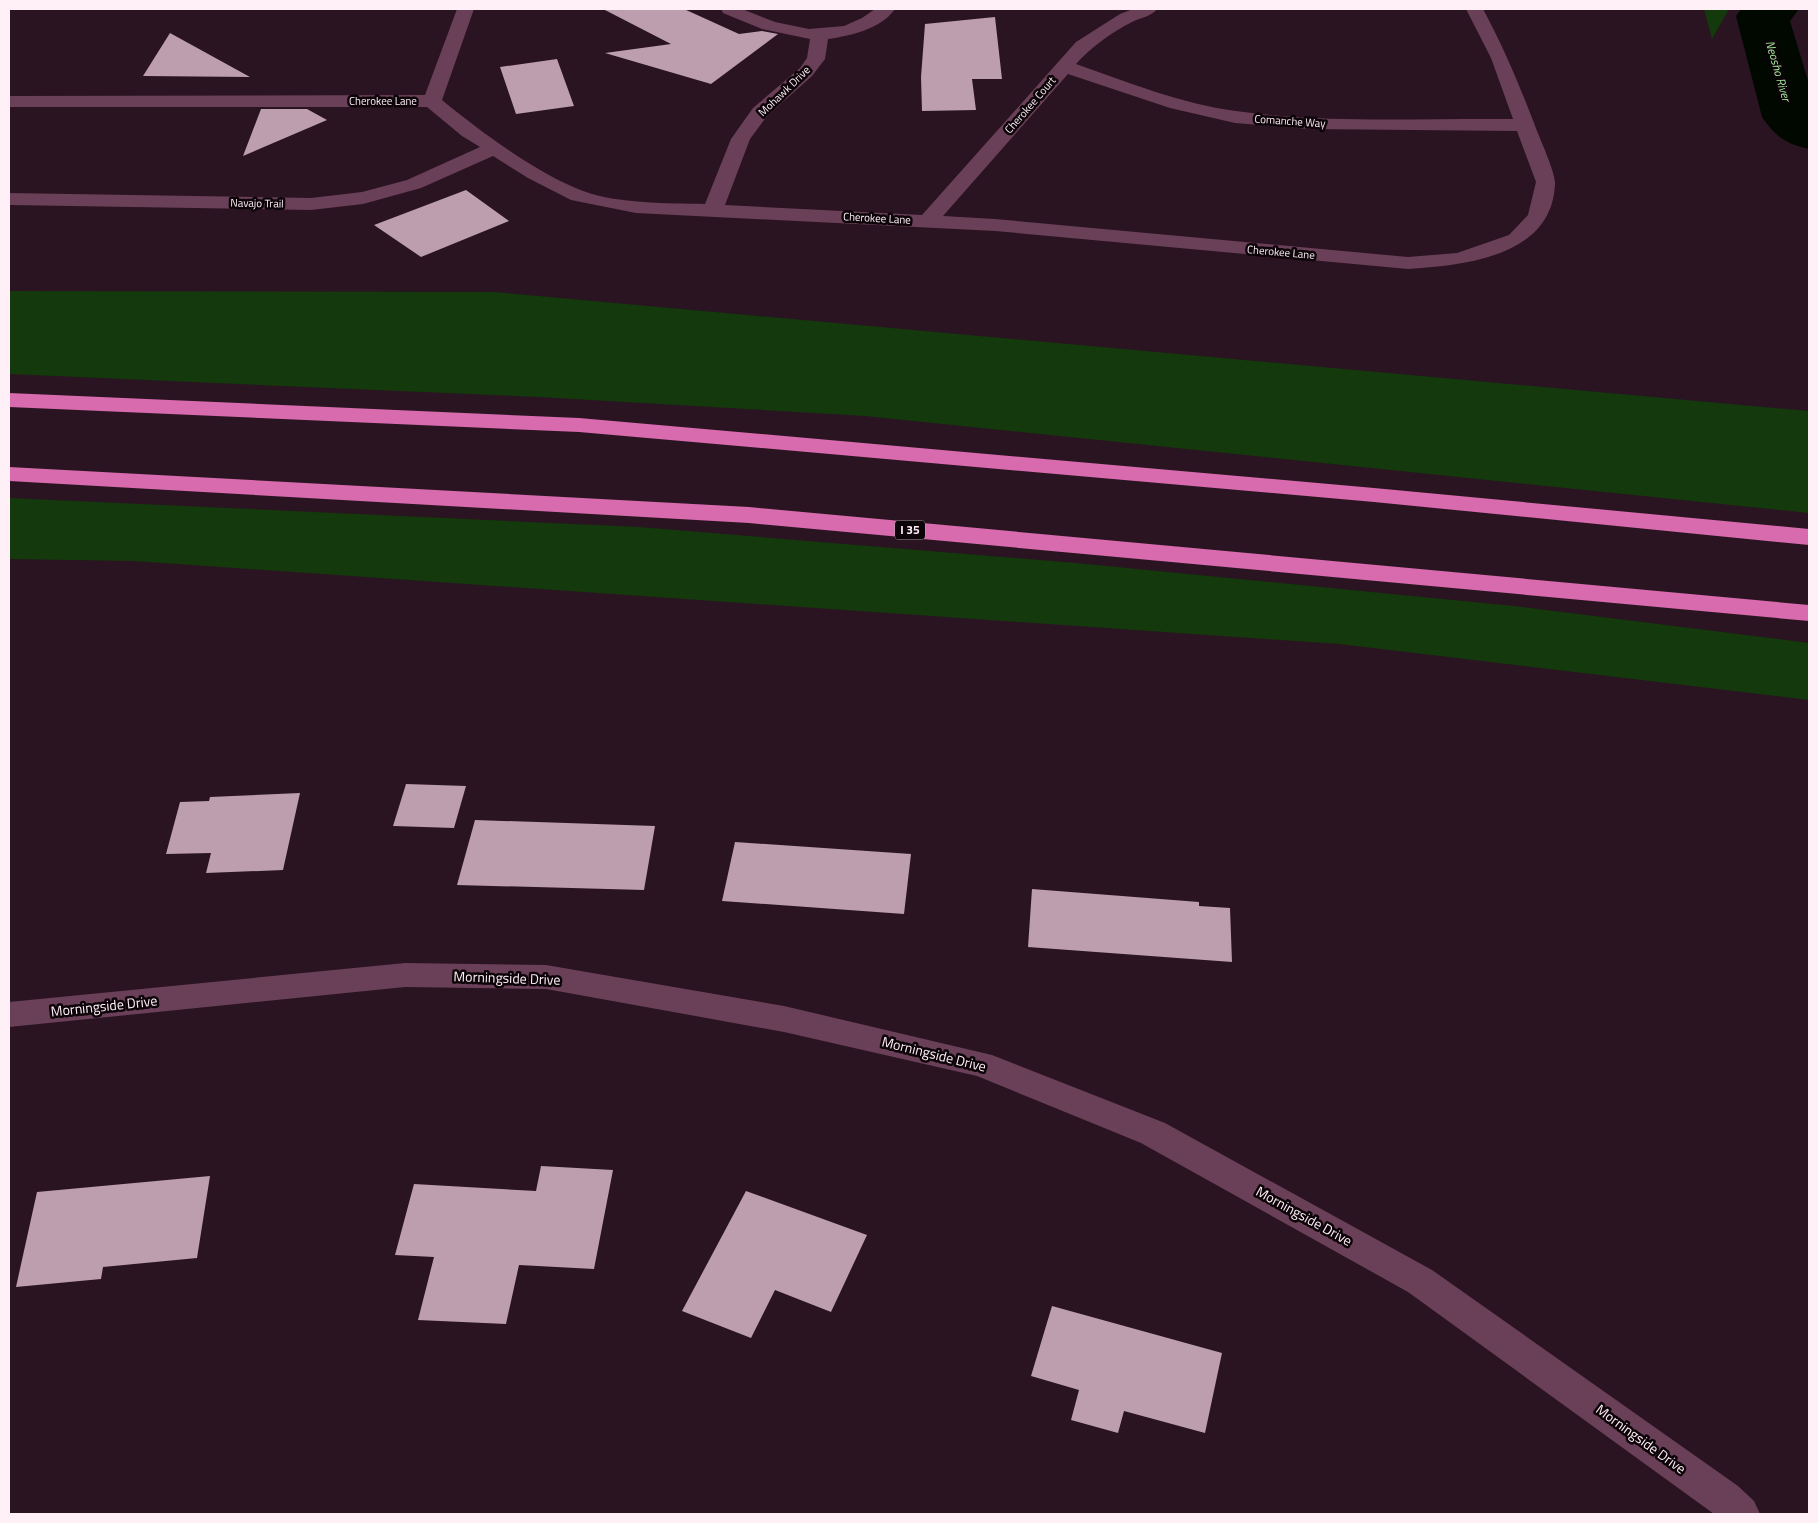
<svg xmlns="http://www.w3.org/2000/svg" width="1818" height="1523" font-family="'Titillium Web',sans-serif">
  <rect width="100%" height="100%" fill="#2a1421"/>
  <path fill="#13390c" d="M1704,9H1729L1712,39Z
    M9,291L493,292L1809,411V513L865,416L539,397L9,374Z
    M9,498L639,527L1076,563L1514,606L1809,643V700L1339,644L134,561L9,559Z"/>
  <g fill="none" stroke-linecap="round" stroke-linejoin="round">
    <path fill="#000800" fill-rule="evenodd" d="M1741,9H1799L1790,21L1809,84V149C1786,144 1776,137 1762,117L1736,16Z"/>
  </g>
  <path fill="#bc9eae" d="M603,9H684L739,34L762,31L778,34L711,84L605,53L671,44Z
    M995,17L1002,79H972L976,110L922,111L921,77L925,24Z
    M170,33L250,77L143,76Z
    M557,59L574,106L516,114L500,67Z
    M261,109H307L327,120L243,156Z
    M466,190L509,221L421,257L374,225Z
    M406,784L466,786L454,828L393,826Z
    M300,793L283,870L206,873L211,853L166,854L180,802L209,801L210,797Z
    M475,820L655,826L644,890L457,885Z
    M735,842L911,854L904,914L722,901Z
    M1032,889L1199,902V906L1230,908L1232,962L1028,947Z
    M541,1166L613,1170L594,1269L519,1265L506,1324L418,1320L434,1257L395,1255L414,1184L536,1191Z
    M210,1176L197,1258L103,1267L101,1279L16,1287L37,1192Z
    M746,1191L867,1235L831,1312L775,1290L751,1338L682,1311Z
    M1052,1306L1222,1353L1205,1433L1124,1411L1118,1433L1071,1420L1079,1390L1031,1376Z"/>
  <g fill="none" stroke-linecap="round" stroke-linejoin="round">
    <path fill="#6a3f58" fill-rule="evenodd" d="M457,9H474L442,100C481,132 536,173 583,191C618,204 668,203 705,204L731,139L753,108L800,68L807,58L810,39L762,29L723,13L721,9H742L775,22L809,29L844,26L862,18L875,9H895C881,29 850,36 828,39L825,59L812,76L767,116L750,139L725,205L922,215L1076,42L1120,14L1133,9H1157C1152,16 1140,18 1132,22C1112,32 1091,47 1076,64C1128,82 1181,104 1236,111C1327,124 1422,118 1513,119L1491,58L1466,9H1483C1503,46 1519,84 1534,123C1538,135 1556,173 1555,184C1552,257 1465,265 1408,269L995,231L636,213L571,200L528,178L493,156L421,188L363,204L311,210L9,205V193L311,198L362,192L407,180L480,147L462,136L427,107H9V96L425,95ZM1068,74L1170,108L1235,123L1309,129L1517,131L1536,182L1528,215L1509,235L1457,253L1408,257L995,219L943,216Z
      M405,963L546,965L784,1006L992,1055L1165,1123L1432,1270L1738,1486L1754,1501L1760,1514H1714L1408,1292L1141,1143L977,1076L784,1032L546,989L405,987L9,1027V1002Z"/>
    <path fill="#d76bad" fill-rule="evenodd" d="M9,393L579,418L1374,488L1809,529V545L1374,502L579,432L9,407Z
      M9,467L749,507L1809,605V621L749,523L9,481Z"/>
  </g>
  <g text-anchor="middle" stroke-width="5" stroke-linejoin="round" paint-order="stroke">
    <g font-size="11" fill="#ffeff7" stroke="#0c0408">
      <text transform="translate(784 91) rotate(-44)" y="4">Mohawk Drive</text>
      <text x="383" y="105">Cherokee Lane</text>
      <text transform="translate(1030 105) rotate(-49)" y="4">Cherokee Court</text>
      <text transform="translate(1290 121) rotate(4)" y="4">Comanche Way</text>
      <text transform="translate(257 203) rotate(1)" y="4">Navajo Trail</text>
      <text transform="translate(877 218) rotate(3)" y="4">Cherokee Lane</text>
      <text transform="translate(1281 252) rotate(5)" y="4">Cherokee Lane</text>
    </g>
    <g font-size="12" font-style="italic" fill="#a4e799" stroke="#0c0408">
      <text transform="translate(1778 71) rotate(74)" y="4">Neosho River</text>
    </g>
    <rect fill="#0c0408" stroke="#b6a8af" stroke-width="1" x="895" y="520.5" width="30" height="19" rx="4"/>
    <g font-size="12" font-weight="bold" fill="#ffeff7">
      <text x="910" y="534">I 35</text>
    </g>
    <g font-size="14" fill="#ffeff7" stroke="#0c0408">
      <text transform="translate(507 978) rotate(2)" y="5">Morningside Drive</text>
      <text transform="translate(104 1006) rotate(-6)" y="5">Morningside Drive</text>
      <text transform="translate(934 1054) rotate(14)" y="5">Morningside Drive</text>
      <text transform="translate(1304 1216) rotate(29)" y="5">Morningside Drive</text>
      <text transform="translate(1641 1439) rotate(36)" y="5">Morningside Drive</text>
    </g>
  </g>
  <rect width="1818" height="1523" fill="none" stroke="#ffeff7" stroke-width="20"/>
</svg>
